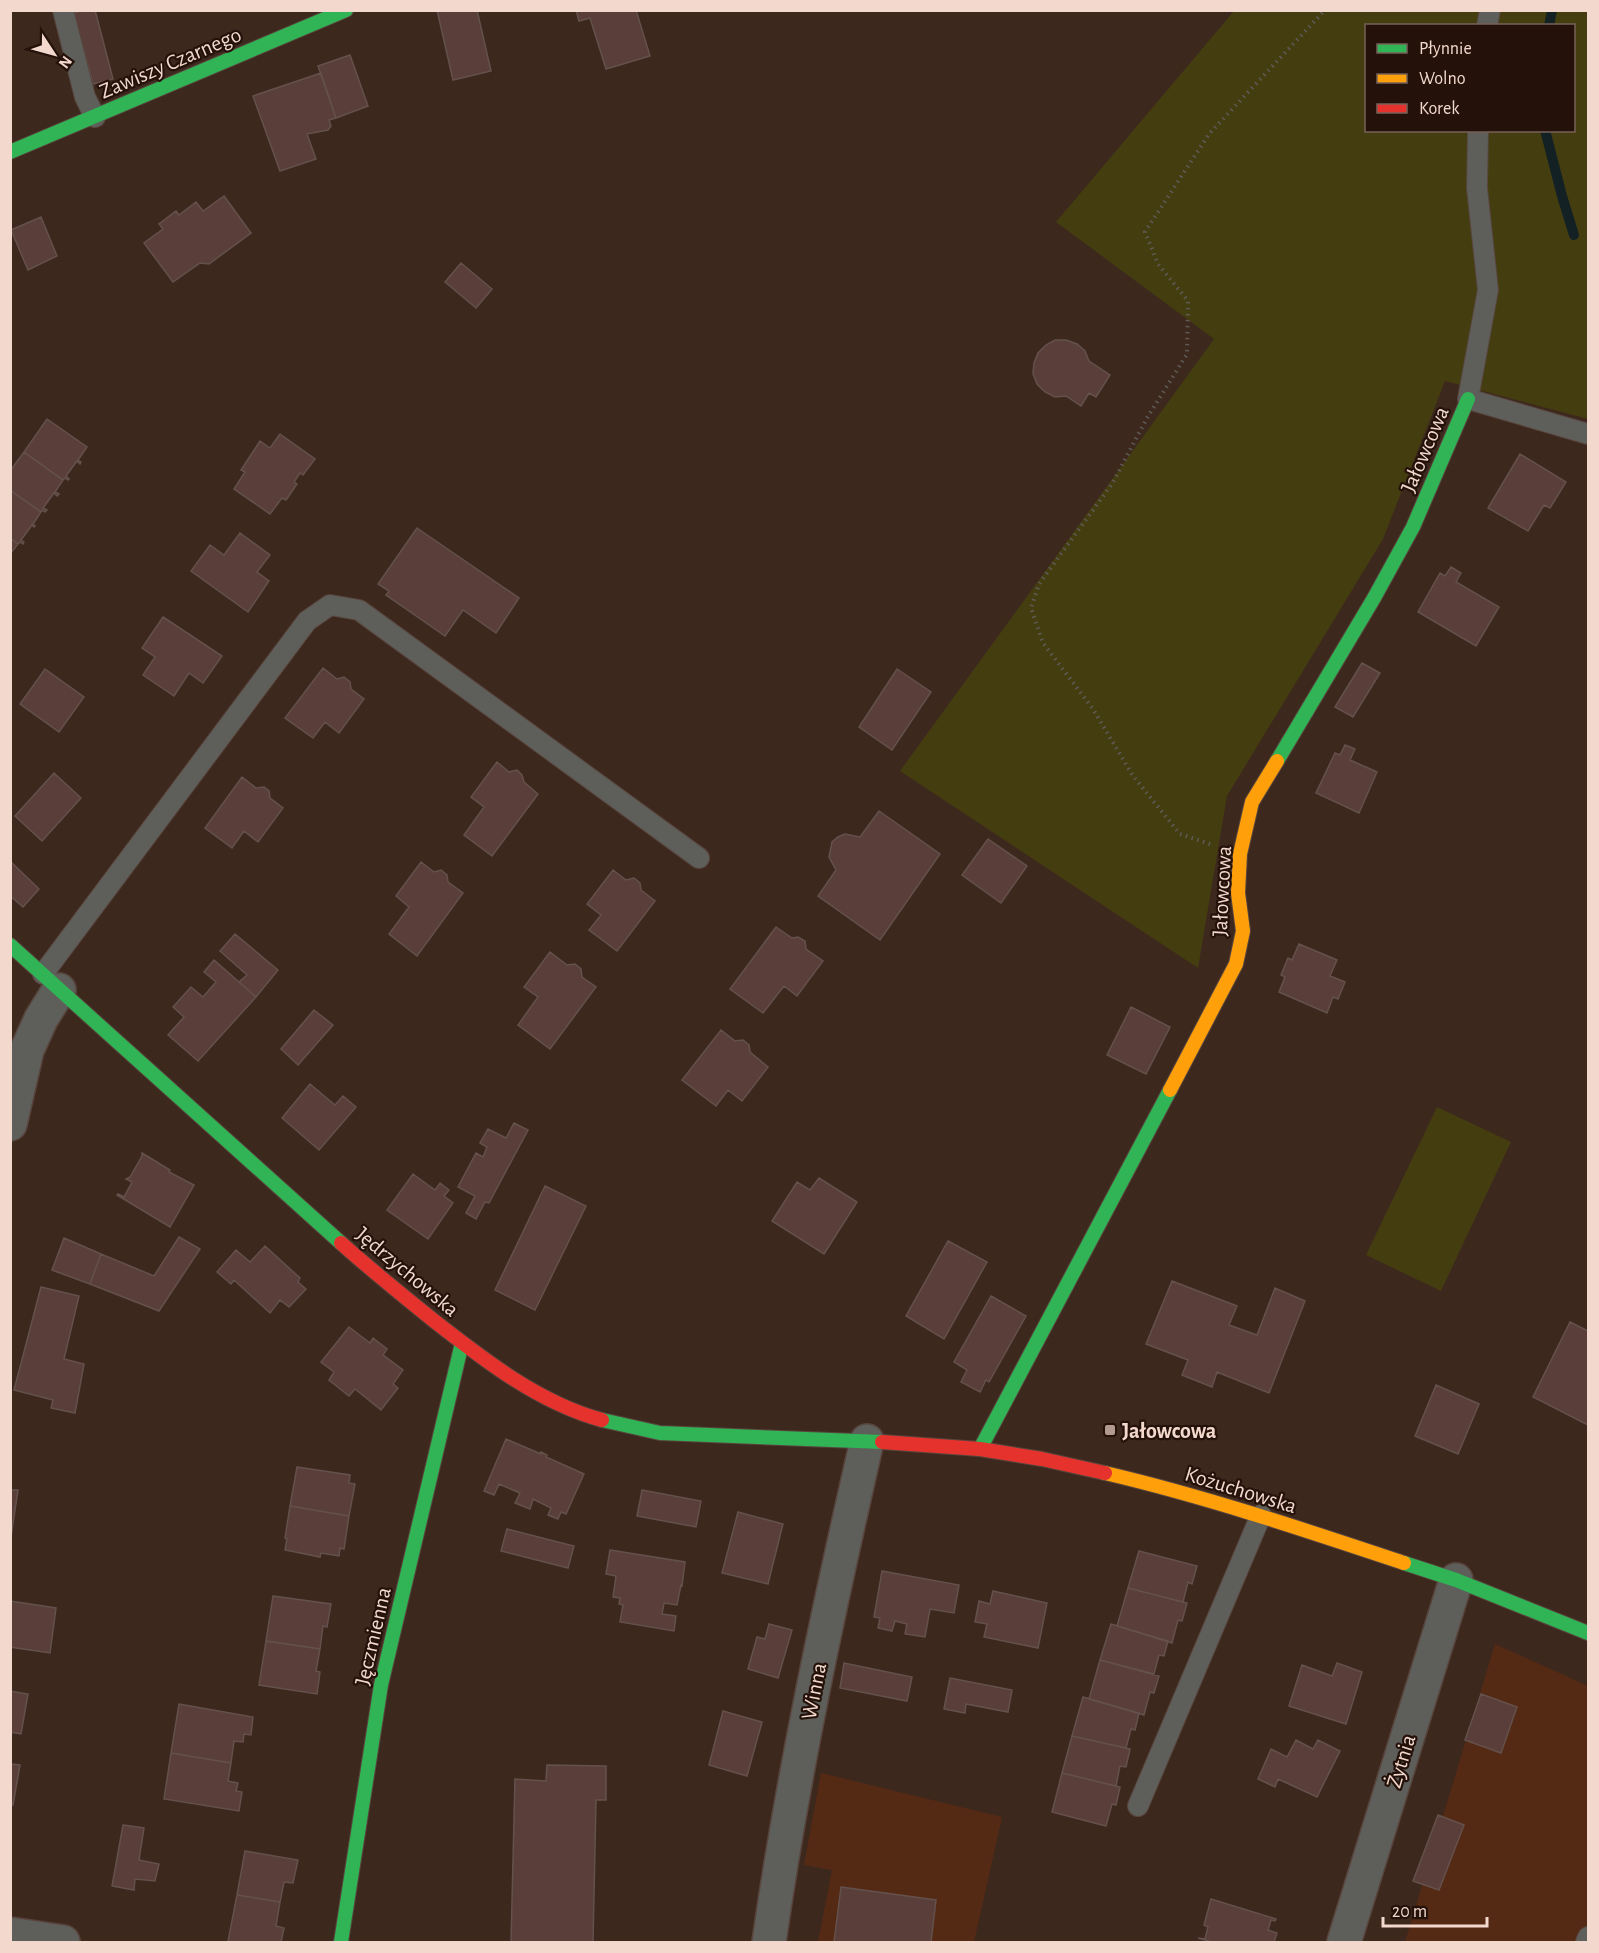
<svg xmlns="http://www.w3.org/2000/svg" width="1599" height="1953" font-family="'Alegreya Sans',sans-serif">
  <rect width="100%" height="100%" fill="#3d281e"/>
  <path fill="#552a15" d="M1495,1644L1588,1686V1942H1405Z
    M821,1773L1002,1817L974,1942H818L832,1870L804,1865Z"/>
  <path fill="#443d10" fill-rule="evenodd" d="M1234,11H1588V419L1445,381L1383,539L1227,796L1198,968L900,771L1214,339L1056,222ZM1366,26H1574V130H1366Z
    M1437,1107L1511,1142L1441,1291L1366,1255Z"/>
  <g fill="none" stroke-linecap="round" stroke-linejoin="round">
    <path stroke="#132125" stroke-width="10" d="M1549,26L1552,10
      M1545,130L1562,196L1574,235"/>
  </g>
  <path fill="#5a3e3a" stroke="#64514c" stroke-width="1.5" d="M83,10H95L113,79L93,84L74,13Z
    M437,10H477L491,71L453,80Z
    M576,10H636L650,56L606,69L590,18L579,21Z
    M350,55L368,106L336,118L318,66Z
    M321,73L336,118L329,120L331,126L328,130L307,134L316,159L280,171L253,96Z
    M224,196L251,233L209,264L200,263L173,282L144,243L163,229L159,224L176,211L179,215L196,202L203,211Z
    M41,217L57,256L28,270L11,230Z
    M461,263L492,289L476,308L445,282Z
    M1055,340H1066L1077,344L1085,351L1089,361L1110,375L1096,397L1089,393L1081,406L1066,396L1055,397L1045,392L1037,384L1033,374L1034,363L1038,353L1046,345Z
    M47,419L87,447L78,460L81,462L80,464L77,461L66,476L69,479L68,480L65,478L63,480L24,452Z
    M280,434L315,459L303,475L300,473L294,482L297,484L286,500L282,498L270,514L234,489L245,472L241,470L260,441L270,448Z
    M24,452L63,480L55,492L59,494L57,496L54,493L43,508L47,510L45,512L42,510L41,512L10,490V471Z
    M1520,454L1566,482L1550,508L1544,505L1528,531L1488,508Z
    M10,490L41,512L33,524L35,526L34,527L32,525L21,540L24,542L23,544L20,542L18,544L10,538Z
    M417,528L519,598L496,633L463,610L445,636L386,595L389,591L378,584Z
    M240,533L270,555L257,572L269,581L248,612L191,571L210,545L224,555Z
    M10,538L18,544L10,554Z
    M1451,567L1461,573L1456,582L1499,607L1476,646L1418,612L1440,573L1445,576Z
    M163,617L222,656L203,683L189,673L174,696L143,675L155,657L142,648Z
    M1362,663L1380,673L1353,717L1335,707Z
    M323,668L337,679L344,677L350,682L351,689L364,699L339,733L325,722L313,738L285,718Z
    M45,669L84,697L59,732L20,704Z
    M897,669L931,692L892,750L859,727Z
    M1345,745L1355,749L1350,760L1377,772L1359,813L1316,793L1335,753L1340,755Z
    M497,762L509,772L517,770L522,775L524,782L538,794L492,856L464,835L484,807L471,797Z
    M54,773L81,798L42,841L15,816Z
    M242,777L256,788L264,787L269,791L270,798L283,808L258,842L244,831L232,848L205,828Z
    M879,811L940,854L880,940L818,896L836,870L829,857L832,842L838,837L845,834L860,837Z
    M988,839L1027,866L1001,903L962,875Z
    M10,861L39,889L23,907L10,896Z
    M421,862L434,872L441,870L447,875L448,882L463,893L417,956L389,934L409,907L396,896Z
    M613,870L626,880L634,878L640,883L641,890L655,901L617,951L589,930L601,915L587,904Z
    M776,927L792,938L798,937L805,941L806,949L823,961L797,996L784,986L763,1013L730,989Z
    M235,934L278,970L256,997L239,982L247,975L220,951Z
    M1299,944L1337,960L1330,976L1345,982L1338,999L1333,997L1327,1013L1279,992L1285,977L1281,975L1288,958L1292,960Z
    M550,952L567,965L575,964L581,969L582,977L596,987L550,1049L518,1025L538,997L524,987Z
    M214,960L256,997L198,1061L168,1035L184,1017L173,1007L191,987L203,997L216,982L204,972Z
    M1131,1007L1170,1027L1146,1074L1107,1055Z
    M314,1010L333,1025L298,1065L281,1049Z
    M721,1030L735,1041L743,1040L749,1045L750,1052L768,1067L742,1101L728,1090L716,1106L682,1080Z
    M310,1084L335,1105L343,1096L356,1107L319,1150L282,1118Z
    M514,1123L528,1130L489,1203L485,1202L476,1219L466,1213L475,1196L458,1187L476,1153L483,1157L487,1147L480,1143L488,1129L506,1138Z
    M142,1153L170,1170L169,1172L194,1185L170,1227L117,1195L118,1194L124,1197L132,1182L126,1179L130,1177L142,1156Z
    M413,1174L435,1190L440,1183L449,1190L444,1196L453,1203L428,1239L387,1210Z
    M819,1178L857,1202L824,1254L772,1221L797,1182L810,1190Z
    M545,1186L586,1206L535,1310L495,1290Z
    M179,1237L200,1249L159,1311L90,1284L101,1254L154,1276Z
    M64,1238L101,1254L90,1284L52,1270Z
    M948,1241L987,1262L944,1339L906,1316Z
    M265,1246L300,1278L298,1282L306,1289L289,1307L280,1300L270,1313L234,1280L231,1284L217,1272L236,1250L250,1262Z
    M1172,1281L1237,1306L1229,1325L1257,1335L1275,1288L1305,1301L1269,1393L1217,1372L1212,1387L1182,1375L1188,1360L1146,1344Z
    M41,1287L79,1296L64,1359L84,1364L75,1413L51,1408L53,1400L14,1390Z
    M991,1296L1026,1316L989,1382L986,1380L980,1392L961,1382L967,1370L954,1362Z
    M1570,1322L1588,1331V1425L1533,1397Z
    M349,1327L370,1343L373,1338L387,1349L383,1355L403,1370L393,1384L398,1388L381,1410L355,1389L349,1396L329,1380L334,1372L321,1362Z
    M1436,1385L1479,1404L1458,1454L1415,1436Z
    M506,1439L541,1454V1452L547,1455L546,1457L584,1474L566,1514L561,1512L558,1519L548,1515L551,1508L533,1499L530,1509L515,1503L520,1493L499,1484L494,1495L484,1491Z
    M297,1467L350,1475L349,1483L355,1484L349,1516L290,1506Z
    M10,1490H18L10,1544Z
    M642,1490L701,1501L696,1527L637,1516Z
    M290,1506L349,1516L344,1549L340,1548L339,1556L321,1553L320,1557L285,1550L287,1539L285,1538Z
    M738,1512L783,1524L768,1584L722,1573Z
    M507,1529L574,1546L568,1568L501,1551Z
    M610,1550L685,1562L682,1586L681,1585L677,1605L664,1603L662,1614L676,1616L674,1631L620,1622L623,1605L619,1604L620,1598L613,1597L616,1576L606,1574Z
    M1139,1551L1197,1566L1192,1584L1188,1582L1183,1602L1128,1588Z
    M882,1571L959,1585L954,1613L930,1609L925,1637L905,1634L907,1624L895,1621L892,1631L878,1628L880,1618L874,1617Z
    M1128,1588L1187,1603L1182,1621L1178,1620L1172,1643L1117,1626Z
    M993,1591L1047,1603L1038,1648L984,1637L987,1624L975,1622L979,1601L990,1604Z
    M273,1596L331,1604L327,1627L323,1626L320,1649L266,1641Z
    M10,1601L56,1608L50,1653L10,1647Z
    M769,1624L792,1630L778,1678L748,1669L757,1637L765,1639Z
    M1111,1624L1168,1641L1164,1656L1159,1655L1154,1674L1100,1660Z
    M266,1641L320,1649L316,1671L320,1672L317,1694L259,1685Z
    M1100,1660L1159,1676L1154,1693L1150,1692L1144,1715L1089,1699Z
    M844,1663L912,1677L907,1701L840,1688Z
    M1337,1663L1362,1672L1346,1724L1289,1706L1302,1665L1332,1676Z
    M950,1678L1012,1690L1008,1712L966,1704L965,1713L944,1709Z
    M10,1691L28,1694L21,1734L10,1732Z
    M1481,1694L1517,1707L1501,1753L1465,1740Z
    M1083,1697L1139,1713L1135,1730L1131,1729L1126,1748L1072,1736Z
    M179,1704L253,1717L251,1735L244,1734L243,1742L234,1741L231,1763L171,1753Z
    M723,1711L762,1722L747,1776L709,1765Z
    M1072,1736L1130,1749L1126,1767L1120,1766L1116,1786L1062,1773Z
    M1296,1740L1313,1749L1318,1740L1340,1751L1317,1797L1278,1779L1275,1787L1258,1779L1271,1749L1287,1757Z
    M171,1753L231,1763L228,1781L238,1783L236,1791L242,1792L239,1811L164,1799Z
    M10,1764L20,1765L13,1805H10Z
    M547,1765L606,1766V1800H596L593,1942H511L515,1779L546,1781Z
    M1062,1773L1120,1787L1116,1805L1112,1804L1106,1826L1052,1812Z
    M1438,1815L1464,1825L1439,1890L1413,1881Z
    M123,1825L144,1828L139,1860L159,1864L155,1881L135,1879L134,1890L112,1886Z
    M245,1851L298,1860L293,1883L284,1882L280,1902L237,1895Z
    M841,1887L936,1900L931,1942H834Z
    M237,1895L280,1902L276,1926L284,1928L281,1942H238L228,1941Z
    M1211,1899L1276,1919L1275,1921L1271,1920L1268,1930L1277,1933L1274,1942H1212L1198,1938L1205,1939L1208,1927L1204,1925Z"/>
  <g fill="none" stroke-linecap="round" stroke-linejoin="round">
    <defs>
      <path id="lane" d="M63,10L85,97L95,117
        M1487,26L1490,10
        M1478,130L1477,188L1488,290L1468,399L1588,434
        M43,974L307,621L330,605L359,610L699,858
        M1138,1806L1261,1515
        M1586,1942L1588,1937"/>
      <path id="street" d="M10,1124L27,1050L41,1019L59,990
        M10,1934L63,1942
        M769,1942C793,1774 829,1607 867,1441
        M1344,1942L1456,1580"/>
      <path id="fast" d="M10,152L346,10
        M1277,761L1374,598L1413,527L1468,399
        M10,945L341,1243
        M602,1420L660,1433L882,1442
        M980,1449L1170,1090
        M1404,1563L1456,1580L1588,1633
        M341,1942L381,1685L462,1343"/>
      <path id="slow" d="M1170,1090L1236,964L1243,931L1238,893L1240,854L1252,802L1277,761
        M1105,1473C1207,1497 1305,1530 1404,1563"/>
      <path id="jam" d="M341,1243C371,1270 402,1295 433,1320C484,1360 539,1403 602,1420
        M882,1442L980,1449L1042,1459L1105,1473"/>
    </defs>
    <use href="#lane" stroke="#58453d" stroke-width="22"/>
    <use href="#street" stroke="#58453d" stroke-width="36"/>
    <use href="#fast" stroke="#58453d" stroke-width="16"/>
    <use href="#slow" stroke="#58453d" stroke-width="16"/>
    <use href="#jam" stroke="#58453d" stroke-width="16"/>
    <path stroke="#5e5b56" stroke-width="4" stroke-dasharray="1.5 4.5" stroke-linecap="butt" d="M1210,844L1180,834L1133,776L1093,709L1043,643L1031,608L1039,584L1112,484L1147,418L1187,354L1188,301L1158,264L1145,232L1209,134L1325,10"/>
    <use href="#lane" stroke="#5e5e5a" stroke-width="20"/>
    <use href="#street" stroke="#5e5e5a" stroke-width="33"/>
    <use href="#fast" stroke="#30b455" stroke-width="14"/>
    <use href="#slow" stroke="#ff9f0a" stroke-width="14"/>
    <use href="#jam" stroke="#e5322d" stroke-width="14"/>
  </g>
  <rect fill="#b39a90" stroke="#24120a" stroke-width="2" x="1104" y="1424" width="12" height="12" rx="3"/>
  <g text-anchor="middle" stroke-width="4.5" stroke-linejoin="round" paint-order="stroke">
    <g font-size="22" fill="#f3d8cd" stroke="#24120a">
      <text transform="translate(170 62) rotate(-23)" y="8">Zawiszy Czarnego</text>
      <text transform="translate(1424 449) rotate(-67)" y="8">Jałowcowa</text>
      <text transform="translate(1221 891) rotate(-87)" y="8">Jałowcowa</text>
      <text transform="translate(408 1271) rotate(40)" y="8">Jędrzychowska</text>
      <text transform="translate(1241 1489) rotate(17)" y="8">Kożuchowska</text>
      <text transform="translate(372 1636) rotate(-77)" y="8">Jęczmienna</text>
      <text transform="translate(813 1691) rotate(-79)" y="8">Winna</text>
      <text transform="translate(1400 1761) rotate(-73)" y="8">Żytnia</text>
    </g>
    <g font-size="22" font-weight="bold" fill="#f3d8cd" stroke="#24120a" text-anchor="start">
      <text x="1122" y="1438">Jałowcowa</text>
    </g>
  </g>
  <rect width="1599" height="1953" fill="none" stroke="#f3d8cd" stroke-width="24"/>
  <rect x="1365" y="24" width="210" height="108" fill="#24120a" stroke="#776158" stroke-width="1.5"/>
  <rect x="1377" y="44" width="30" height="9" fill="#30b455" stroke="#776158" stroke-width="1.5"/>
  <text x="1419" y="54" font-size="18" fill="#f3d8cd">Płynnie</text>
  <rect x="1377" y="74" width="30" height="9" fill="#ff9f0a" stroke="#776158" stroke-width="1.5"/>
  <text x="1419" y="84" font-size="18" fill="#f3d8cd">Wolno</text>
  <rect x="1377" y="104" width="30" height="9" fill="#e5322d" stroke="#776158" stroke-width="1.5"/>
  <text x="1419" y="114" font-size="18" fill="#f3d8cd">Korek</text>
  <g transform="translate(54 54) rotate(126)" stroke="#24120a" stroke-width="4.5" paint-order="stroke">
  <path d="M0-4.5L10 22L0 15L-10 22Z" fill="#f3d8cd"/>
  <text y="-9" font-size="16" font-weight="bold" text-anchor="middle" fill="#f3d8cd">N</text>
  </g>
  <path d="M1383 1917v9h104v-9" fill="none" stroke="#f3d8cd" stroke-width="3"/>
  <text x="1392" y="1917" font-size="18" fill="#f3d8cd" stroke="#24120a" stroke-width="4.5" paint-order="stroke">20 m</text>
</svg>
